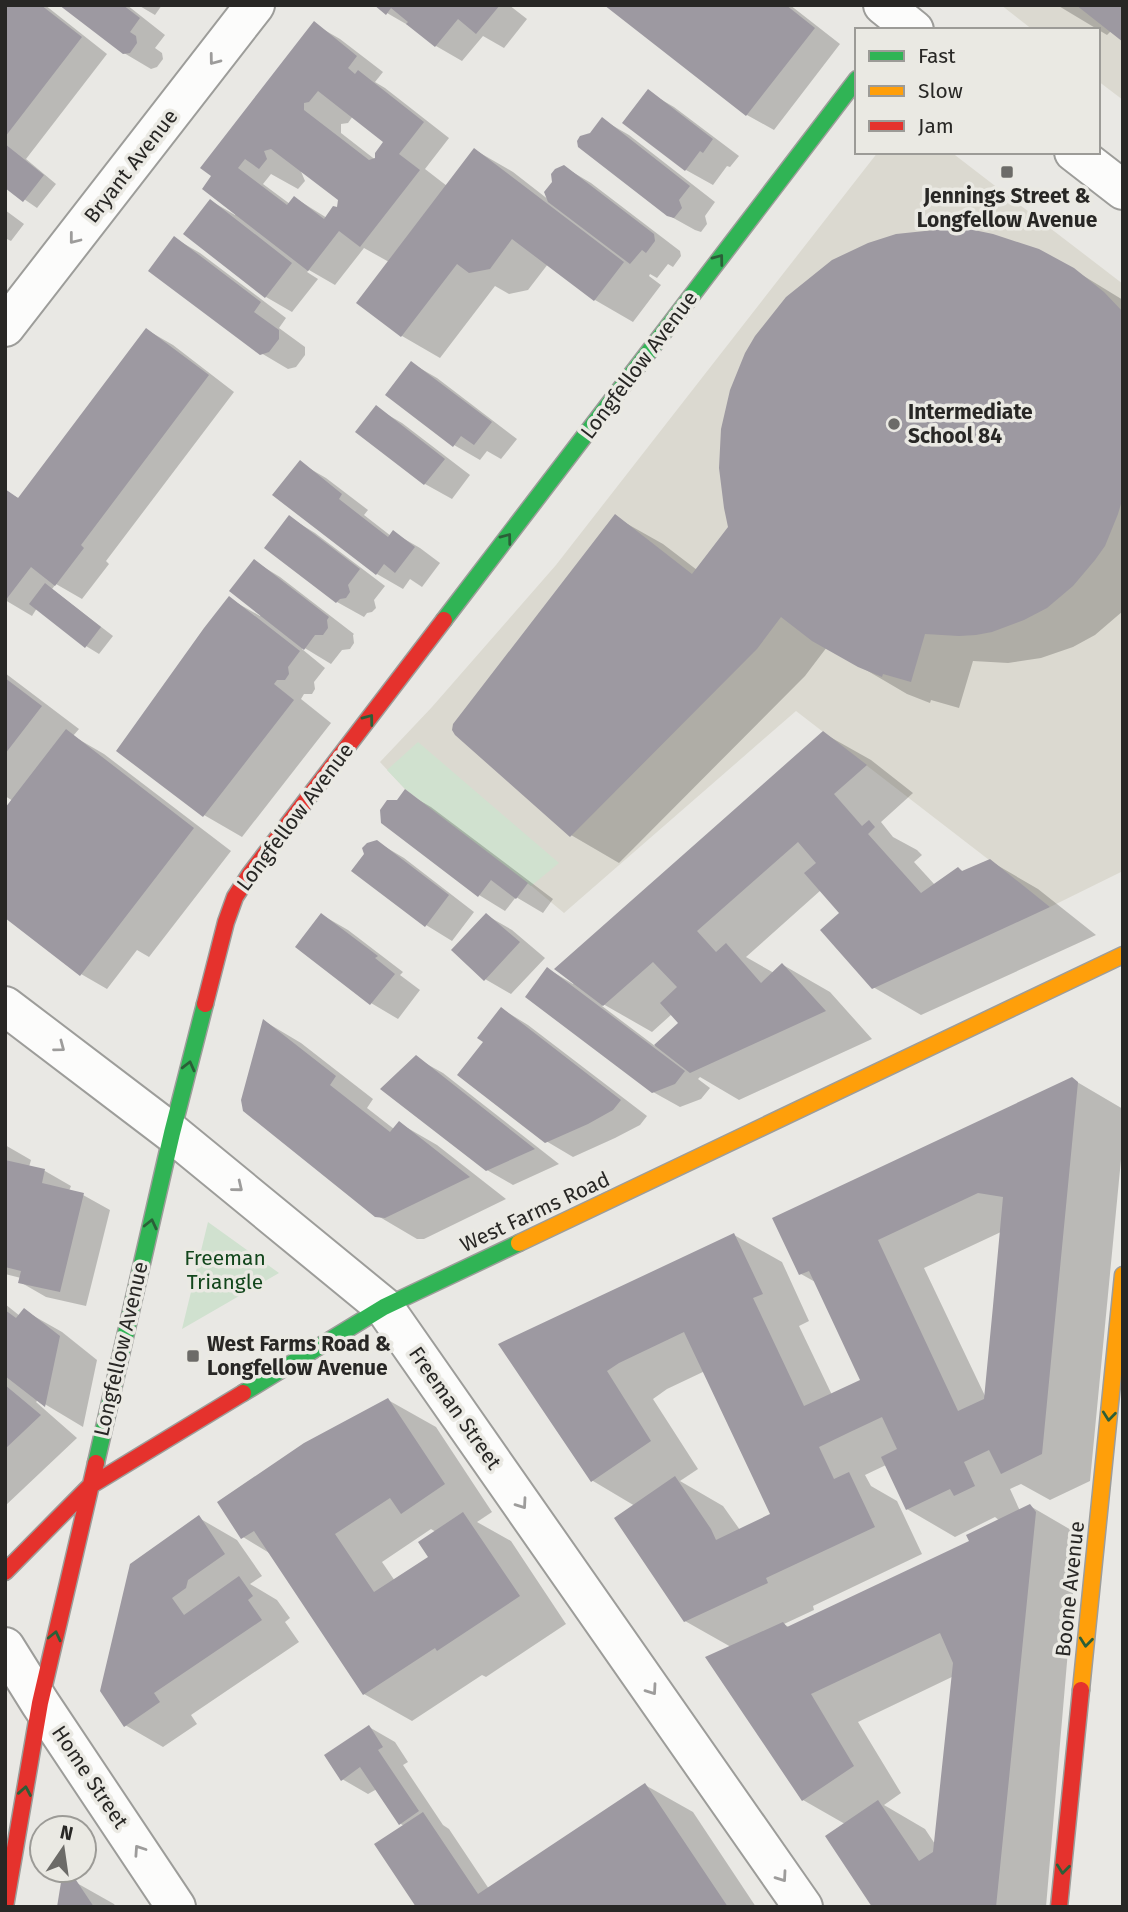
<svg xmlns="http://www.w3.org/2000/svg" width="1128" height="1912" font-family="'Fira Sans',sans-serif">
  <rect width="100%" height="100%" fill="#e9e8e4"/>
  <path fill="#dbd9d0" d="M1001,5H1123V100L1098,81V30H1033Z
    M878,152H951L1123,284V871L1050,907L796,711L564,913L528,883L405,789L380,762L432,707L556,565Z"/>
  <path fill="#d0e1cf" d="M418,742L559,863L531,886L405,789L387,770Z
    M208,1222L279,1273L182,1329Z"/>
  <path fill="#0003" fill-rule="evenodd" d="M8,5H45L107,54L26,159L56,184L37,208L5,186V8Z
    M62,5H127L165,35L155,48L162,53L163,59L157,67L151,69L124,53Z
    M138,5H162L155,15Z
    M377,5H509L527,19L504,48L483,36L462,61L436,46L413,28L387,13Z
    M607,5H790L840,44L774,130L747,115Z
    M1057,5H1123L1111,31L1107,35Z
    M314,24L340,39L383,72L375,82L385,88L449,138L425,169L447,186L475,150L513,172L549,200L564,167L591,183L680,251L681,256L673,267L668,264L657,278L650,274L649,276L661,285L633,322L595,300L548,264L528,290L509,294L495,286L440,358L402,336L358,302L389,262L364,248L335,285L309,270L307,272L318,279L292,312L266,297L211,201L235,215L236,213L204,188ZM353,116L391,148L377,161L341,133V124L348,123ZM300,169L340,200L339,209L327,218L295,198L290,204L263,184L271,174L298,189L305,181Z
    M648,92L674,107L739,156L730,167L727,166L713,185L686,170L625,122Z
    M603,120L629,135L715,202L705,216L707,224L701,232L695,230L668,215L591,134Z
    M5,210L24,224L11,241L5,238Z
    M174,238L200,253L286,318L279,328L305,347V355L296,367L288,369L261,353Z
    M1056,259L1123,300V611L1095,635L1073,647L1041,658L1008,663L973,661L959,708L931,700L930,703L907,694L827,647L805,676L619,863L571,835L615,517L663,544L697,570Z
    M147,330L173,345L234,392L106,561L109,564L82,599L56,584L52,589L113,636L99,654L86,646L37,608L32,616L5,600V491L20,499Z
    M411,363L437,378L517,439L501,459L487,451L480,460L454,445Z
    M376,408L402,423L470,475L452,499L425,484L357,432Z
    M300,463L326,478L368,510L364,515L391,536L394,533L420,548L440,563L422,587L410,579L403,589L377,574Z
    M289,517L315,533L385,586L374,600L376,608L372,612L367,613L364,617L337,602L266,548Z
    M254,561L280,577L354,634L353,635L354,643L350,649L342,650L331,664L303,647L302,649L325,668L314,682L315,689L312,694H304L301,699L331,723L242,837L204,815L118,750L230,599L260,616L261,615Z
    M5,673L79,729L73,736L104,754L231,851L149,957L137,950L107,989L81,974L13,801L5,796Z
    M823,733L871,760L913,793L881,822L893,837L917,850L922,855L914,862L935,885L958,869L964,872L990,861L1038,889L1096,935L921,1015L873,987L842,913L821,890L746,957L774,973L783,965L830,992L872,1039L739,1100L700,1077L698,1079L710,1088L701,1099L680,1107L653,1092L548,969L573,984ZM603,1004L652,1032L672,1014L680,1023L655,1046L602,1006Z
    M405,792L431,807L553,899L543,913L516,897L505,911L479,895L397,801Z
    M377,842L404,858L474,912L452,941L426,925L367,854Z
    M322,915L348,930L403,972L400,975L420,990L398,1019L371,1003L297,946Z
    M486,915L512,930L545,958L511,994L485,979Z
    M502,1009L528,1025L647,1116L640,1125L615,1138L573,1157L546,1141L485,1042Z
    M264,1021L301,1043L373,1099L367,1108L394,1129L399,1123L437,1145L506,1199L424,1239H417L378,1216Z
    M416,1058L443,1073L559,1164L513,1185L487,1170Z
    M1072,1079L1123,1109V1139L1090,1481L1050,1500L1021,1484L1010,1489L1020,1511L1030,1506L1078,1534L1046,1907H874L845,1824L803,1800L731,1647L685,1621L635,1506L593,1481L501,1345L734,1235L782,1262L809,1321L799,1326L832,1395L862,1381L817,1283L801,1274ZM1001,1232L986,1398L924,1268ZM705,1371L773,1515L740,1530L723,1506L680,1481L698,1469L653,1399L667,1389ZM886,1465L907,1509L955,1537L995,1517L1000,1521L972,1542L790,1628L784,1624L814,1610L813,1606L922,1554L897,1501L871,1486L865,1475ZM954,1676L935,1844L925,1829L884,1805L901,1793L858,1722Z
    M5,1145L31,1160L29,1167L45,1171L71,1186L69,1191L83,1195L110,1210L86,1306L46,1297L20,1282L21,1278L5,1274Z
    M5,1304L20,1316L25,1311L62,1332L97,1360L83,1427L38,1400L36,1402L77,1438L5,1506Z
    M388,1400L436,1427L492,1512L477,1522L511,1541L566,1624L486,1677L482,1675L412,1721L364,1694L271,1554L243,1537ZM431,1529L436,1532L430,1557L395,1581L382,1562Z
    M199,1518L237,1540L262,1576L250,1584L277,1600L290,1618L285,1622L299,1642L191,1715L197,1724L163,1747L125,1725Z
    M369,1727L395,1742L408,1762L403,1765L443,1825L449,1829L489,1889L645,1785L693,1812L756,1907H418L404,1826L401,1824L377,1789L368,1794L342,1779Z
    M75,1882L114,1904L116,1907H58Z"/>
  <path fill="#9d99a1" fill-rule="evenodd" d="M5,5H41L82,37L5,137Z
    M59,5H123L140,18L130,32L136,36L137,43L130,53L123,54Z
    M374,5H500L476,34L458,19L435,47L406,24L408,22L391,8L386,15Z
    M604,5H786L815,28L746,116Z
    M1076,5H1123V42Z
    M314,21L357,56L348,68L355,74L358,70L424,122L399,154L420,170L360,247L339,231L308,271L202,189L211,176L200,168ZM318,91L383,142L375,153V158L369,160L304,110V103L309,102ZM271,149L338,200L337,207L333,206L324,219L294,196L287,205L238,168L245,159L259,169L267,159L264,151Z
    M648,89L713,139L703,153L700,151L685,171L622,123Z
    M602,117L690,186L679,200L682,208L674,218L667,216L578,147L577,141L580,136L590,133Z
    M5,144L44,175L23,202L5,188Z
    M474,148L624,262L594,301L512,239L490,269L469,273L457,264L401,337L356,303Z
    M564,165L654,234L655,241L646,253L642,250L630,264L548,202L544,192L552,182L551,174L555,169Z
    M210,199L292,263L265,298L183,234Z
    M944,229L974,230L993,234L1039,249L1074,268L1104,292L1123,312V497L1118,514L1105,546L1095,560L1073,586L1047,608L1024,620L992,632L976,635L959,636L925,634L911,682L883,674L882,677L858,667L812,641L781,617L757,649L570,837L455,735L452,730L453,724L615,514L692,574L728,527L724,508L719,468L721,429L730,390L745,353L755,336L786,297L832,260L868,243L896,234Z
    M174,236L261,302L254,312L279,330V339L269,352L260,355L148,271Z
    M146,328L209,375L81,545L84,548L55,586L31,567L5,601V489L18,498Z
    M411,361L492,422L474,445L461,436L453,447L385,395Z
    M376,405L445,459L424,485L355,432Z
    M300,460L342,494L339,499L375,527L388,537L393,530L415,547L395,573L384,564L376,575L272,495Z
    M289,515L360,569L348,585L350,592L346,598L340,599L336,603L264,548Z
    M254,559L329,617L327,620L328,628L323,635H315L304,650L229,591Z
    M45,583L101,627L85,648L29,604Z
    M229,596L300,651L288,667L289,674L285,680H277L274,684L294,700L203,817L116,751L204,628Z
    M5,678L42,706L5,754Z
    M66,729L194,828L80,976L5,918V808Z
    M823,731L867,765L834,794L862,826L869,820L875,827L868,834L921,893L958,867L962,871L990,859L1050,907L872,989L820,930L839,913L804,873L816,863L798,842L697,931L716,952L726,943L761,983L782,963L826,1011L690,1073L654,1045L678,1023L660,1003L677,987L653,962L603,1006L554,969Z
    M405,789L528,883L516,899L491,880L478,897L381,823L380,810L387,800H397Z
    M377,840L449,895L425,927L351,871L364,854L362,848L367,843Z
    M321,913L378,956L375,958L395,974L370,1005L295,947Z
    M486,913L520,942L484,981L451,950Z
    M547,967L685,1071L675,1084L652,1093L525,997Z
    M501,1007L621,1100L613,1110L588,1124L545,1143L457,1075L483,1042L477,1038Z
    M263,1019L336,1076L330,1085L390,1132L399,1121L470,1177L385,1218L375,1217L243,1111L241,1100Z
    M416,1055L535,1149L486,1171L380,1089Z
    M1072,1077L1078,1082L1042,1454L1001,1474L989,1450L964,1462L975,1486L954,1496L950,1489L906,1510L881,1457L897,1449L882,1417L850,1432L819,1447L834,1479L849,1472L875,1527L766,1578L768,1583L684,1622L614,1518L675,1476L711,1529L716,1540L770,1514L684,1332L619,1363L607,1371L651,1441L591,1482L498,1344L734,1233L763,1294L753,1298L804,1406L860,1380L809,1271L799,1275L772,1218ZM978,1193L1003,1197L993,1306L984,1399L958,1411L878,1240Z
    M5,1160L45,1169L42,1183L84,1193L60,1292L18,1283L21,1271L5,1267Z
    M24,1308L60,1336L45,1407L5,1376V1310L16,1318Z
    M5,1385L41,1415L5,1449Z
    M388,1398L445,1484L401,1514L390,1498L335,1534L374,1592L428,1557L418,1542L463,1512L520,1596L437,1651L435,1648L363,1695L254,1531L241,1539L217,1502L304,1443Z
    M1030,1504L1036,1512L996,1907H872L825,1836L878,1800L919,1861L933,1852L953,1663L940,1633L811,1694L854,1766L802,1801L705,1657L783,1622L787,1627L969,1541L966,1535Z
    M199,1515L225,1554L188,1580L186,1588L172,1598L184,1615L239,1576L253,1596L248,1600L262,1620L154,1693L160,1702L124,1727L100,1691L130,1564Z
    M369,1725L383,1747L378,1750L419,1811L399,1825L360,1767L341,1781L324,1755Z
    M645,1783L728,1907H416L374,1844L423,1812L478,1894Z
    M62,1876L76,1880L94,1907H57Z"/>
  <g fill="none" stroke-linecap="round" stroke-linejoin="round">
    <defs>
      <path id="street" d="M883,5L914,30
        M1074,152L1123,190
        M5,327L255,5
        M5,1006L172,1133L384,1307L803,1907
        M5,1647L40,1703L176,1907"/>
      <path id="fast" d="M444,620L857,79
        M243,1393L384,1307L519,1243
        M96,1463L172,1133L205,1004"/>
      <path id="slow" d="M519,1243L1123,955
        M1081,1690L1123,1275"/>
      <path id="jam" d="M205,1004L226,922L235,897L250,874L444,620
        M5,1572L90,1486L243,1393
        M5,1907L40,1703L96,1463
        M1059,1907L1081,1690"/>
    </defs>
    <use href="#street" stroke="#9d9d9a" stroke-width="42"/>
    <use href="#fast" stroke="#9d9d9a" stroke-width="19"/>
    <use href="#slow" stroke="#9d9d9a" stroke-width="19"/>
    <use href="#jam" stroke="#9d9d9a" stroke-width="19"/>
    <use href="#street" stroke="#fcfcfb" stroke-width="38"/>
    <use href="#fast" stroke="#30b455" stroke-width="16"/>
    <use href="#slow" stroke="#ff9f0a" stroke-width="16"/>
    <use href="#jam" stroke="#e5322d" stroke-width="16"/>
  </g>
  <defs><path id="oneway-chevron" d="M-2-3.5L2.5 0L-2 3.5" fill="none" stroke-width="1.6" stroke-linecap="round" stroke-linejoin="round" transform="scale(1.75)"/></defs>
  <g stroke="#9d9c9b">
    <use href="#oneway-chevron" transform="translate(214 60) rotate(127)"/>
    <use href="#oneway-chevron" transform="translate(74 239) rotate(128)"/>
    <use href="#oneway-chevron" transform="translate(60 1047) rotate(37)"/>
    <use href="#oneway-chevron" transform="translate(238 1187) rotate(39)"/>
    <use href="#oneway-chevron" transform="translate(522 1504) rotate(55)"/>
    <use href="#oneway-chevron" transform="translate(652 1690) rotate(55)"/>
    <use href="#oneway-chevron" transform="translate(139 1850) rotate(-124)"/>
    <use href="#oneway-chevron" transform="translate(782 1877) rotate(55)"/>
  </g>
  <g stroke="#2b5f38">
    <use href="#oneway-chevron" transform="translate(719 259) rotate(-53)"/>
    <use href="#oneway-chevron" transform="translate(507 538) rotate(-53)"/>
    <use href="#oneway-chevron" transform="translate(369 719) rotate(-53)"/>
    <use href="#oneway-chevron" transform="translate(189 1066) rotate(-76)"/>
    <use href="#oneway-chevron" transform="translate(151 1224) rotate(-77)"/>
    <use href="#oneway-chevron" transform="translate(1109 1416) rotate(96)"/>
    <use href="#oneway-chevron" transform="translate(55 1636) rotate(-77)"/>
    <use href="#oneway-chevron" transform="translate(1086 1642) rotate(96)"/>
    <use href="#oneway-chevron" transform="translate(25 1791) rotate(-80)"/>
    <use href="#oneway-chevron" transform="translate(1063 1869) rotate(96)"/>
  </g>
  <g fill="#6c6b68" stroke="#eae9e3" stroke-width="2.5">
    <rect x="1000" y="165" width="14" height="14" rx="3.5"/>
    <circle cx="894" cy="424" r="7"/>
    <rect x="186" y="1349" width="14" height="14" rx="3.5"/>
  </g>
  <g text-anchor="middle" stroke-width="7" stroke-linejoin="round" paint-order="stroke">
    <g font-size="21" fill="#282725" stroke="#eae9e3">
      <text transform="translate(131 166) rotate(-52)" y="7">Bryant Avenue</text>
      <text transform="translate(639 365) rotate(-53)" y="7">Longfellow Avenue</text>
      <text transform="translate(295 817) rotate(-53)" y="7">Longfellow Avenue</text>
      <text transform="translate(535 1212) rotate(-25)" y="7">West Farms Road</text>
      <text transform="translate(121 1349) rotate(-77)" y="7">Longfellow Avenue</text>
      <text transform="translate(455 1408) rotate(55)" y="7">Freeman Street</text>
      <text transform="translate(1070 1589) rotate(-84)" y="7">Boone Avenue</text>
      <text transform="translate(90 1777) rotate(56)" y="7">Home Street</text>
    </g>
    <g font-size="21" font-weight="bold" fill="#282725" stroke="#eae9e3" text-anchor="start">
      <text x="1007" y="203" text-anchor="middle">Jennings Street &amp;<tspan x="1007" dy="24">Longfellow Avenue</tspan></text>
      <text x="908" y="419">Intermediate<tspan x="908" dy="24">School 84</tspan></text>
      <text x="207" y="1351">West Farms Road &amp;<tspan x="207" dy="24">Longfellow Avenue</tspan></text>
    </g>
    <g font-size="21" fill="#12461c" stroke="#eae9e3">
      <text x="225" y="1265">Freeman<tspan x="225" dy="24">Triangle</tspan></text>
    </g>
  </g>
  <rect width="1128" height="1912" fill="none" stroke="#282725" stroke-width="14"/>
  <rect x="855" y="28" width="245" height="126" fill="#eae9e3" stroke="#9c9b97" stroke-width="2"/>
  <rect x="869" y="51" width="35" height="10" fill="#30b455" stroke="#9c9b97" stroke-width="2"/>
  <text x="918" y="63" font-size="21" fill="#282725">Fast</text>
  <rect x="869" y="86" width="35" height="10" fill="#ff9f0a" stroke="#9c9b97" stroke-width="2"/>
  <text x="918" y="98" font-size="21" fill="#282725">Slow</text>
  <rect x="869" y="121" width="35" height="10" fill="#e5322d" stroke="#9c9b97" stroke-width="2"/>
  <text x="918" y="133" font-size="21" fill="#282725">Jam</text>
  <g transform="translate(63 1849) rotate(13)"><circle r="33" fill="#eae9e3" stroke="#9c9b97" stroke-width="2"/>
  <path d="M0-5L12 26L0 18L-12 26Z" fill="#6c6b68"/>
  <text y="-10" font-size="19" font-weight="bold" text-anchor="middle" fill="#282725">N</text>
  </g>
</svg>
